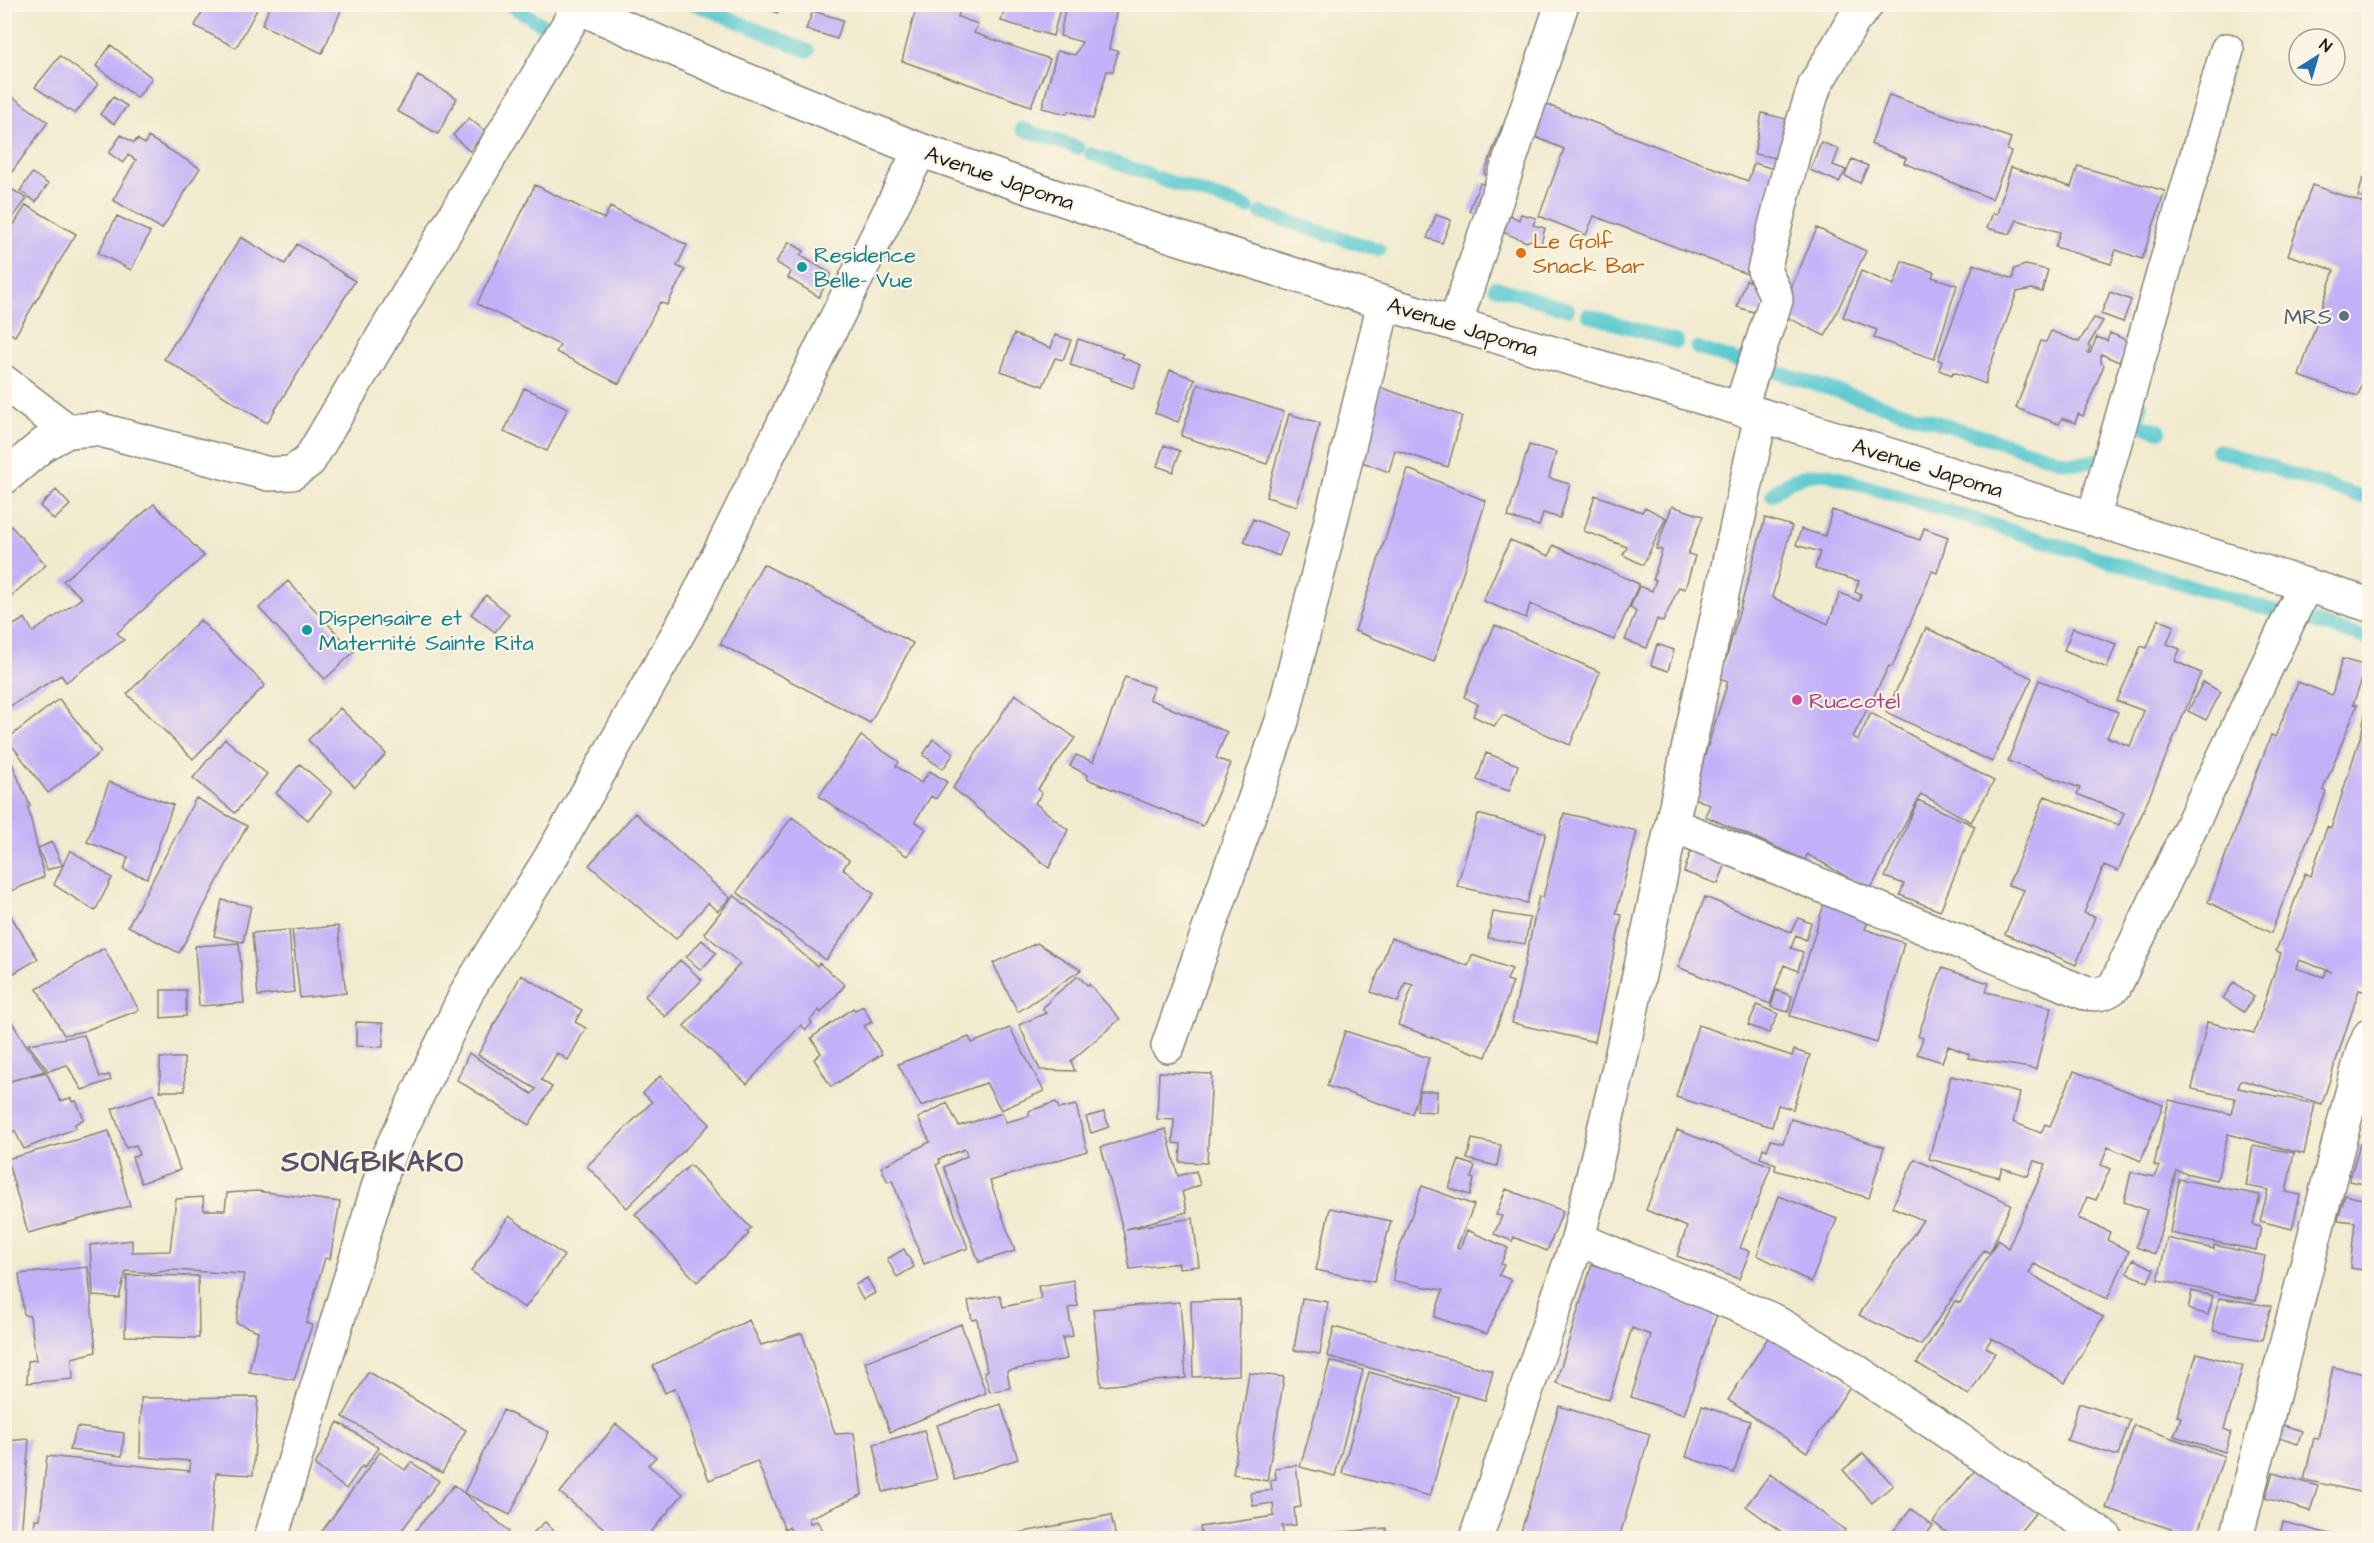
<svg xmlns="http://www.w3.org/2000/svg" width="2374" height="1543" font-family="'Architects Daughter',sans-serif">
  <rect width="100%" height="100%" fill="#fcf5e5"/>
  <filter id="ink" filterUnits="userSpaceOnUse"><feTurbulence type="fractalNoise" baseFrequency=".0167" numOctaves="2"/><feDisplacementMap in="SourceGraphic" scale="12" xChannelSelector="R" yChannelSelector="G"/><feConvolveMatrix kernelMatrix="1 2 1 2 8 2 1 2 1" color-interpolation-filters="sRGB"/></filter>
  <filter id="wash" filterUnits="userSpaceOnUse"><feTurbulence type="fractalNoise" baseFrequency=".008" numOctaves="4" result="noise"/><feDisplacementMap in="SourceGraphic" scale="24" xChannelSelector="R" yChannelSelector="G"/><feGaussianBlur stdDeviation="1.35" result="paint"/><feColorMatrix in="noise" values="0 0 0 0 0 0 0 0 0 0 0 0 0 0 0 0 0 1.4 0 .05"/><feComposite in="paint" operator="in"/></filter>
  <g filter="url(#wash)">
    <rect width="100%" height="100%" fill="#f1eace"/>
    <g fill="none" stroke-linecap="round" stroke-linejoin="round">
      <path stroke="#5dcad0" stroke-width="14" d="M508,4L550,29
        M695,4L808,51
        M1022,129L1078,148
        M1091,154L1150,175
        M1158,178L1248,208
        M1261,213L1379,250
        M1495,287L1568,309
        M1588,315L1677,342
        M1697,348L1746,364
        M1766,369L2062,461C2079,465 2093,463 2108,455
        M2141,406L2136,423L2160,431
        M2217,450L2362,497
        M1772,495C1787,479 1805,473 1827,474L2171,580L2370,639"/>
    </g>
    <g id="blocks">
      <path fill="#c2b1f8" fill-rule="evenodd" d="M206,4H260L236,48L195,26Z
        M271,4H344L322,53L262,25Z
        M760,4H784L777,13Z
        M917,4H961L958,17L978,24L974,33L1050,59L1031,106L902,61Z
        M1006,4H1061L1053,36L1001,21Z
        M1066,4H1118L1109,49L1118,51L1113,71H1107L1093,119L1069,111L1067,114L1042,108L1057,51L1075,55L1082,42L1060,36Z
        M813,11L843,20L837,39L806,29Z
        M111,45L152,78L137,98L96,66Z
        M60,56L98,84L75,114L35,87Z
        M418,76L457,98L438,134L397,111Z
        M4,91L48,122L4,183Z
        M1889,95L2011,138L2007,150L2011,152L1992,199L1904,163L1906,158L1871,144Z
        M113,97L127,106L114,124L100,114Z
        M1545,104L1748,181L1754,163L1774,169L1747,274L1594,216L1586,235L1539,216L1564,149L1533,136Z
        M1762,113L1786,119L1777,158L1754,154Z
        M469,118L486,132L469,151L453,135Z
        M1502,126L1514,131L1494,178L1484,174Z
        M121,135L134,143L137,139L145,144L148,137L200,168L162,229L113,200L136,160L128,155L123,163L109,153Z
        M1821,142L1839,149L1833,165L1846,170L1839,182L1810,170Z
        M1852,159L1868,166L1860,183L1845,176Z
        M2078,166L2165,191L2142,259L2116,250L2111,264L2055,247L2060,232L2017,220L2010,234L1987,228L1993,213L1997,214L2011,167L2071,187Z
        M32,173L48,184L36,202L20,191Z
        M2363,178L2370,180V200L2358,197Z
        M1480,183L1492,187L1482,215L1469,211Z
        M4,184L27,199L4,229Z
        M535,185L604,219L610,207L687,245L677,266L685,270L667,305L660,302L619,384L556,352L560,345L477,304Z
        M2312,185L2370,205V361L2358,396L2299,376L2334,270L2288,255Z
        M26,205L76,234L15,336L4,330V240Z
        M1521,214L1536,218L1533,225L1545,228L1541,244L1529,240L1527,242L1500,231L1510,215L1519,220Z
        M1436,215L1451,220L1442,243L1427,238Z
        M117,216L150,232L131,270L98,253Z
        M1817,228L1866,251L1825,336L1780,314Z
        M241,237L285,264L297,244L355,281L267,423L164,359Z
        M789,242L804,251L800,255L831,274L819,297L788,278L791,272L776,262Z
        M1902,261L1934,272L1932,277L1957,285L1934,359L1874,338L1877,330L1843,317L1861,271L1894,285Z
        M1974,264L2013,279L2014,269L2025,265L2048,270L2042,292L2032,289L2017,292L1986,377V384L1953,372L1952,375L1939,370L1942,361L1938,360Z
        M1746,280L1768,287L1760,314L1737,307Z
        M2110,292L2131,300L2123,322L2101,314Z
        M2094,318L2103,321L2088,346L2090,347L2088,353H2090L2097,337L2107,341L2110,333L2128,341L2119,362L2101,354V363L2104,365L2083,416L2078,414L2075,423L2062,418L2059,424L2016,408L2041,341L2046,342L2051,331L2079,342Z
        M1014,334L1051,348L1055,335L1071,340L1063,360L1055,358L1043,386L1001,371Z
        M1078,339L1123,354L1121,357L1141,365L1133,388L1111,380L1112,378L1070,365Z
        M1170,370L1195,379L1178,422L1155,413Z
        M1198,384L1284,412L1267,464L1181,436Z
        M1371,384L1462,416L1448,467L1395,450L1389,472L1354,459Z
        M524,388L568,408L547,451L504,432Z
        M1289,414L1320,423L1297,506L1266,497Z
        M1164,445L1180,451L1173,472L1157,466Z
        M1529,445L1556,452L1549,478L1570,484L1560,518L1543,513L1539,526L1508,517Z
        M1408,469L1486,501L1434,662L1355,631Z
        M56,490L70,505L54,520L40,506Z
        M1595,495L1642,512L1645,507L1666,518L1643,565L1623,555L1627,547L1584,531Z
        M154,504L204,556L117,633L124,640L66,682L61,675L4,710V631L25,618L33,632L82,598L63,581Z
        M1672,506L1703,516L1688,554L1695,556L1685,589L1679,587L1663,622L1657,619L1647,648L1625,640L1636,611L1630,608L1639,586L1652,591L1656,580H1653L1662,550L1656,549Z
        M1832,510L1920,540L1924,528L1948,537L1937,573L1932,571L1892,667L1889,666L1853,737L1858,740L1871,713L1994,781L1971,822L1921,794L1870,890L1807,854L1805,860L1705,816L1710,805L1692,797L1728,681L1719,678L1727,656L1765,518L1792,526L1772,597L1828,624L1840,593L1859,601L1861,595L1855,592L1859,581L1815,569L1820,552L1796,545L1801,529L1825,536Z
        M1253,519L1288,533L1279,556L1244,542Z
        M11,526L46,565L9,598L4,593V531Z
        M1510,540L1549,556L1553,545L1639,584L1614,640L1530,604L1526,618L1483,601Z
        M763,564L913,643L870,723L720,644Z
        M288,581L354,652L325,679L259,608Z
        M486,595L509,614L495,632L471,614Z
        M2158,619L2174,626L2167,644L2180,649L2175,661L2201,673L2118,871L2104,865L2084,913L2095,917L2076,965L2005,934L2024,890L2008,885L2045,796L2119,825L2124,813L2077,794L2080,788L2008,761L2039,680L2118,712L2107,737L2130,746L2144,711L2117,701L2141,646L2147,648Z
        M200,620L265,685L193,759L127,694Z
        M1495,625L1600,672L1570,745L1503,715L1494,726L1473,716L1478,704L1464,697Z
        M1926,628L2032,678L1992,762L1886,712Z
        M2073,628L2116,644L2107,668L2064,650Z
        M1657,644L1674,650L1668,671L1651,665Z
        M2342,659L2367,666L2353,704L2357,705L2323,790L2326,792L2271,933L2208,902L2271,735L2275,737L2298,682L2332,695Z
        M1125,677L1154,687L1149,699L1227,732L1216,758L1231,764L1203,826L1087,779L1088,775L1070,766L1076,755L1093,762Z
        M2203,682L2221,692L2206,720L2188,711Z
        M1015,694L1075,738L1038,789L1042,793L1035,803L1068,830L1049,868L953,788Z
        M2368,697L2370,984L2366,992L2359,990L2322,1104L2241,1080L2238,1088L2315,1104L2304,1154L2228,1134L2217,1180L2176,1171L2155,1254L2136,1247L2147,1210L2124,1202L2131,1172L2154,1177L2159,1167L2154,1165L2169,1100L2231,1114L2235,1098L2192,1089L2207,1022L2254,1033L2281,953L2276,951L2305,873L2311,876L2327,827L2331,829L2362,731ZM2299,960L2332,972L2326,970L2324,977L2296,968Z
        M59,699L101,752L48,793L7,739Z
        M340,708L386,754L355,787L308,740Z
        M861,736L899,762L896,766L921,783L930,771L947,782L936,799L931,796L915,821L926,829L907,856L819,796Z
        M225,739L267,774L235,813L193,778Z
        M933,739L954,753L943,769L923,755Z
        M4,745L30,806L28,807L44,877L6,893L4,891Z
        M1486,753L1518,765L1509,791L1477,780Z
        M300,764L332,792L308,820L276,793Z
        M109,782L173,805L147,878L124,870L128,857L87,842Z
        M196,798L247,826L179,953L128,926Z
        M1918,800L1975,826L1940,911L1900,895L1904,884L1885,877Z
        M635,813L730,898L718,911L708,903L676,939L589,865Z
        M1564,813L1637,831L1616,914L1622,915L1595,1042L1512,1023L1539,896L1543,898Z
        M1478,814L1546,833L1527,903L1457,886Z
        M792,817L849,860L843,869L874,894L826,960L737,892Z
        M52,842L62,865L47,870L38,848Z
        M1692,848L1727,860L1718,884L1684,872Z
        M70,850L112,878L95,911L54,885Z
        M734,895L817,966L819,963L845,985L821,1013L819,1010L810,1020L812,1023L806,1030L801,1025L747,1084L684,1026L740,964L704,933Z
        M1705,897L1791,932L1798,918L1811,923L1806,940L1796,935L1791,948L1803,952L1798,971L1784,965L1770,1004L1678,967Z
        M1826,897L1872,914L1865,929L1904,943L1877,1043L1790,1016Z
        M222,900L251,906L243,942L214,936Z
        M4,905L38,959L4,979Z
        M1493,912L1530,918L1525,944L1488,938Z
        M338,926L346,993L300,998L292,930Z
        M289,930L294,992L258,996L252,933Z
        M1391,938L1468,966L1472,955L1512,969L1507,980L1513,982L1486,1057L1398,1025L1413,985L1405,983L1398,1002L1371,992Z
        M702,940L716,953L701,970L686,957Z
        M239,943L244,1003L199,1006L195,946Z
        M1037,943L1081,970L1018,1012L993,963Z
        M104,948L139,1010L84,1031L64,1035L37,989Z
        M680,960L702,980L665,1017L645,996Z
        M1942,968L1989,983L1986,992L2051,1007L2036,1069L1969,1058V1054L1948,1046L1942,1062L1917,1054L1923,1038L1918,1036Z
        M521,975L582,1010L575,1022L586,1028L568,1060L557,1053L541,1080L552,1087L529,1125L457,1080L469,1053L532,1094L536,1089L478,1055Z
        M1078,976L1088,986L1089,984L1120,1019L1071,1061L1075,1071L1040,1070L1019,1025L1046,1013L1042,1009L1050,1001L1049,1000Z
        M2234,982L2254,997L2244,1012L2223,998Z
        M161,990H186V1016L161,1018Z
        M1776,990L1792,996L1788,1012L1771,1007Z
        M1757,1005L1778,1014L1769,1033L1748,1025Z
        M863,1006L872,1022L864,1026L882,1054L831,1087L814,1059L821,1053L811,1038L853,1008L855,1010Z
        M4,1009L24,1042L45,1071L10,1081L46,1072L60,1101L71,1098L72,1102L76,1101L84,1119L75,1124L76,1128L24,1149L15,1131L4,1134Z
        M356,1022L383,1023V1047L356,1046Z
        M1698,1025L1792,1056L1794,1050L1810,1055L1793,1109L1778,1105L1772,1127L1676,1097Z
        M1010,1028L1044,1091L1001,1110L986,1083L921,1106L898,1064L969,1037L972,1043Z
        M1345,1031L1429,1058L1419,1091H1437L1436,1112L1417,1111L1419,1091L1412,1114L1327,1086Z
        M84,1035L100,1077L109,1075L111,1080L82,1090L67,1065L48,1071L28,1044Z
        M160,1058H184L185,1091H160Z
        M2074,1071L2163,1105L2141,1161L2108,1147L2101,1165L2110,1169L2096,1200L2087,1197L2078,1218L2110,1232L2107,1240L2129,1251L2107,1299L2034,1264L2029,1273L2103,1317L2065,1383L1992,1338L1986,1347L1995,1353L1969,1395L1917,1363L1955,1301L1960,1303L1998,1240L2008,1248L2046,1164L2034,1161L2028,1176L2002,1168L1999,1177L1929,1159L1951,1076L2020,1093L2013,1122L2041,1133L2045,1124L2050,1126Z
        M1159,1072L1212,1074L1207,1163L1180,1162L1181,1144L1173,1143L1174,1120L1157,1119Z
        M660,1076L710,1124L627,1208L587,1166L652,1102L643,1093Z
        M154,1094L180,1170L141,1183L132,1157L139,1155L136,1145L126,1148L112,1109Z
        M1056,1102L1059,1109L1076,1105L1087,1151L990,1181L1015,1251L979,1262L944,1167L967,1156L965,1149L939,1159L940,1163L936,1165L968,1248L924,1264L892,1180L888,1182L881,1167L930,1142L918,1118L947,1103L959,1126L1002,1113L1006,1122L1029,1116V1111Z
        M1104,1112L1109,1127L1091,1133L1086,1117Z
        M1791,1119L1884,1147L1869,1198L1775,1170L1776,1164L1760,1158L1763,1148L1767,1150L1771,1140L1783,1143Z
        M1166,1129L1178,1176L1196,1171L1200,1185L1182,1192L1187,1212L1126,1229L1193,1218L1199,1266L1179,1268V1263L1130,1269L1123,1230L1101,1147Z
        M1677,1130L1771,1166L1740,1248L1750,1251L1739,1279L1677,1256L1687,1227L1646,1210Z
        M109,1131L130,1206L28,1233L7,1159Z
        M1472,1139L1501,1145L1497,1166L1467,1159Z
        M2360,1144L2370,1147V1185L2349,1181Z
        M2253,1145L2294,1153L2286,1192L2300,1195L2292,1229L2260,1221L2268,1190L2246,1186Z
        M1915,1159L2011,1204L1990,1253L1984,1250L1921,1345L1859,1315L1923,1220L1892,1207Z
        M1459,1160L1475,1166L1471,1178L1474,1179L1470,1195L1449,1188Z
        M690,1165L751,1228L747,1232L749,1234L697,1282L635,1214Z
        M2179,1179L2260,1195L2253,1225L2261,1227L2256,1250L2170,1233Z
        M1422,1186L1474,1205L1457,1247L1460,1248L1467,1230L1508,1248L1501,1264L1504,1265L1499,1275L1511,1280L1487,1334L1434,1317L1443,1290L1393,1281L1395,1260Z
        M1506,1189L1563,1211L1547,1251L1514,1237L1512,1241L1494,1234L1502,1216L1496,1215Z
        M257,1191L340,1202L330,1259L325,1258L306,1323L312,1325L294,1380L249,1372L258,1331L236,1323L244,1274L171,1270L153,1273L126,1271L119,1298L93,1296L90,1245L132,1240V1252L170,1251L176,1199L203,1197L204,1210H225L227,1193Z
        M2345,1195L2370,1201V1271L2350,1268L2355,1222L2338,1220Z
        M1779,1196L1837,1219L1811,1282L1757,1255Z
        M1330,1208L1391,1221L1374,1282L1316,1270Z
        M509,1216L564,1256L525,1308L471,1271Z
        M2167,1238L2214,1249V1245L2265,1256L2256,1301L2158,1280Z
        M904,1249L914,1267L897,1277L887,1259Z
        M2133,1259L2154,1269L2148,1282L2127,1273Z
        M1592,1264L1720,1305L1684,1415L1631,1397L1651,1335L1632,1328L1609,1400L1556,1383Z
        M88,1267L96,1352L72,1358L73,1379L27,1383L28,1361L36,1360L30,1316L24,1315L19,1274Z
        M127,1275L198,1276L199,1338L125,1336Z
        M867,1278L875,1293L863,1300L855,1285Z
        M1073,1280L1078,1306L1068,1308L1073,1336L1062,1338L1067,1359L1007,1371L1010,1388L990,1392L984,1372L987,1371L977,1319L972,1320L968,1301L1000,1295L1003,1307L1041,1299L1038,1286Z
        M2192,1291L2213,1296L2208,1315L2188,1309Z
        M1302,1298L1328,1302L1320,1354L1294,1350Z
        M2219,1298L2271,1306L2262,1340L2214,1331L2213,1322Z
        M1240,1300L1239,1375L1193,1377L1191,1301Z
        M1180,1302L1186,1378L1101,1386L1093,1309Z
        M749,1320L761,1345L802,1333L835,1434L854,1433L862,1495L809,1518L810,1523L817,1521L823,1530L811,1538H796L789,1527L785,1530L757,1461L709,1480L675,1388L665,1393L653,1365Z
        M961,1324L986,1393L890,1432L865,1362Z
        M1334,1327L1493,1371L1485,1400L1327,1356Z
        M1771,1333L1851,1385L1807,1452L1728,1400Z
        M2197,1353L2243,1366L2224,1429L2231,1432L2225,1452L2174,1436L2181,1417L2177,1416Z
        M1330,1361L1363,1370L1335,1476L1300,1467Z
        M2333,1367L2370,1375V1494L2304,1480L2314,1438L2318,1439Z
        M368,1372L466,1430L442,1473L343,1417Z
        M1369,1372L1458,1397L1430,1496L1342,1473Z
        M1249,1373L1284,1377L1267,1481L1233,1474Z
        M258,1397L253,1475L216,1473L210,1538H34L35,1519H40L47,1456L190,1471V1461L140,1457L141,1398Z
        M2079,1403L2130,1420L2118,1456L2067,1440Z
        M1001,1404L1018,1459L955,1480L937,1425Z
        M1559,1406L1650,1434L1619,1538H1530L1520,1535Z
        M1702,1406L1750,1421L1734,1473L1686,1457Z
        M503,1410L549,1432L510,1515L464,1493Z
        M338,1422L379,1448L364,1468L362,1466L346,1489L315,1465Z
        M616,1424L656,1457L648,1465L683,1494L646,1538H616L560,1493Z
        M2134,1425L2224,1456L2196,1537L2106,1508Z
        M2283,1425L2302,1431L2298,1444L2279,1438Z
        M77,1427L124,1433L122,1456L69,1450Z
        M924,1430L937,1479L883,1492L874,1444Z
        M29,1439L21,1538H4V1441Z
        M380,1452L405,1470L411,1462L439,1481L396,1538H317Z
        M1863,1453L1893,1485L1872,1503L1843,1470Z
        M1980,1464L2037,1511L2015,1538H1954L1933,1522Z
        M1296,1465L1301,1507L1294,1508L1296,1525L1282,1526L1284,1538H1202L1200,1527L1274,1516L1273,1503L1253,1506L1251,1493L1272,1490L1270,1480L1276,1479L1275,1468Z
        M2273,1473L2318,1486L2310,1511L2265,1498Z
        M1770,1474L1845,1530L1839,1538H1790L1746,1506Z
        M454,1485L509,1531L503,1538H409Z
        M1911,1509L1933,1526L1923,1538H1888Z
        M1111,1515L1116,1538H997V1537Z
        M545,1522L561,1538H527Z
        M2283,1522L2345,1538H2279Z
        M1386,1528L1388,1538H1311V1535Z"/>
    </g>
  </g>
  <g filter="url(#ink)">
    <use href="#blocks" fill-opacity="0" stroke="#868375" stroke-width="1.5"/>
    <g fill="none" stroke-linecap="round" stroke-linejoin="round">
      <defs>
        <path id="minor" d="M1455,324L1562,4
          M4,382L68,431
          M1740,409L1776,300L1775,293L1764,270L1794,151L1815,85L1853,21L1867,4
          M4,478L44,444L68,431L97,429L269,474L292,473L309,461L578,8
          M2093,519L2227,50
          M1673,825L2085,993C2098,995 2105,994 2115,986L2305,586
          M1168,1046L1282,721L1384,303
          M1578,1239L1770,1319L1847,1365L2106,1538
          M271,1538L387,1158L468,990L551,857L689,614L920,150
          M1476,1538L1578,1239L1619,1067L1761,415
          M2236,1538L2363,1050L2370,1035"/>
        <path id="primary" d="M571,4L729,73L920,150L1144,227L1384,303L1761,415L2370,605"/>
      </defs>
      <use href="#minor" stroke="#868375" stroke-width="36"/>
      <use href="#primary" stroke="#868375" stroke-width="36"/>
      <use href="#minor" stroke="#fff" stroke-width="33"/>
      <use href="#primary" stroke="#fff" stroke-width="33"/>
    </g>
  </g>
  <circle fill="#e8710a" stroke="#fcf5e5" stroke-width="2" cx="1521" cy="253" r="6"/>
  <g fill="#0f9aa8" stroke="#fcf5e5" stroke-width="2">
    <circle cx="802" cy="267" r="6"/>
    <circle cx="307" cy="630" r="6"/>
  </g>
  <circle fill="#5c6f8a" stroke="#fcf5e5" stroke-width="2" cx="2344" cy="316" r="6"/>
  <circle fill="#d1479c" stroke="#fcf5e5" stroke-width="2" cx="1797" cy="700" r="6"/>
  <g text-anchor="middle" stroke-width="4.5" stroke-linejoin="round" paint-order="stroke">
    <g font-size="22" fill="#1c1c1c" stroke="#fcf5e5">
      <text transform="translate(1000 177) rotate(19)" y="8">Avenue Japoma</text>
      <text transform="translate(1463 326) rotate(17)" y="8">Avenue Japoma</text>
      <text transform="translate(1928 467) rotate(17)" y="8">Avenue Japoma</text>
    </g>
    <g font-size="22" fill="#c56008" stroke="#fcf5e5" text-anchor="start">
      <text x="1533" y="248">Le Golf<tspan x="1533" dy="25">Snack Bar</tspan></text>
    </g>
    <g font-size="22" fill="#0d838f" stroke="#fcf5e5" text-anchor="start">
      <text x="814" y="262">Residence<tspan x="814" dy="25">Belle- Vue</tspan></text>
      <text x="319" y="625">Dispensaire et<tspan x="319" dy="25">Maternité Sainte Rita</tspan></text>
    </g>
    <g font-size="22" fill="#4e5e75" stroke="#fcf5e5" text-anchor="end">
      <text x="2332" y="324">MRS</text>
    </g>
    <g font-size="22" fill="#b23c85" stroke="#fcf5e5" text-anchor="start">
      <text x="1809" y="708">Ruccotel</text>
    </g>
    <g font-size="28" font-weight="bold" letter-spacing="1.5" fill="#565069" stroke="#fcf5e5">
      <text x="373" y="1171">SONGBIKAKO</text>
    </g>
  </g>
  <rect width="2374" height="1543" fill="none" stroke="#fcf5e5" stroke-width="24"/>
  <g transform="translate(2317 57) rotate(37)"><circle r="28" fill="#fcf5e5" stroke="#a29e95" stroke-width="1.5"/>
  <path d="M0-4.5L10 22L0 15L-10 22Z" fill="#1f6fb2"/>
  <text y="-9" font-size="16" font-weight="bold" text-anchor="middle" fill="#1c1c1c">N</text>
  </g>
</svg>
